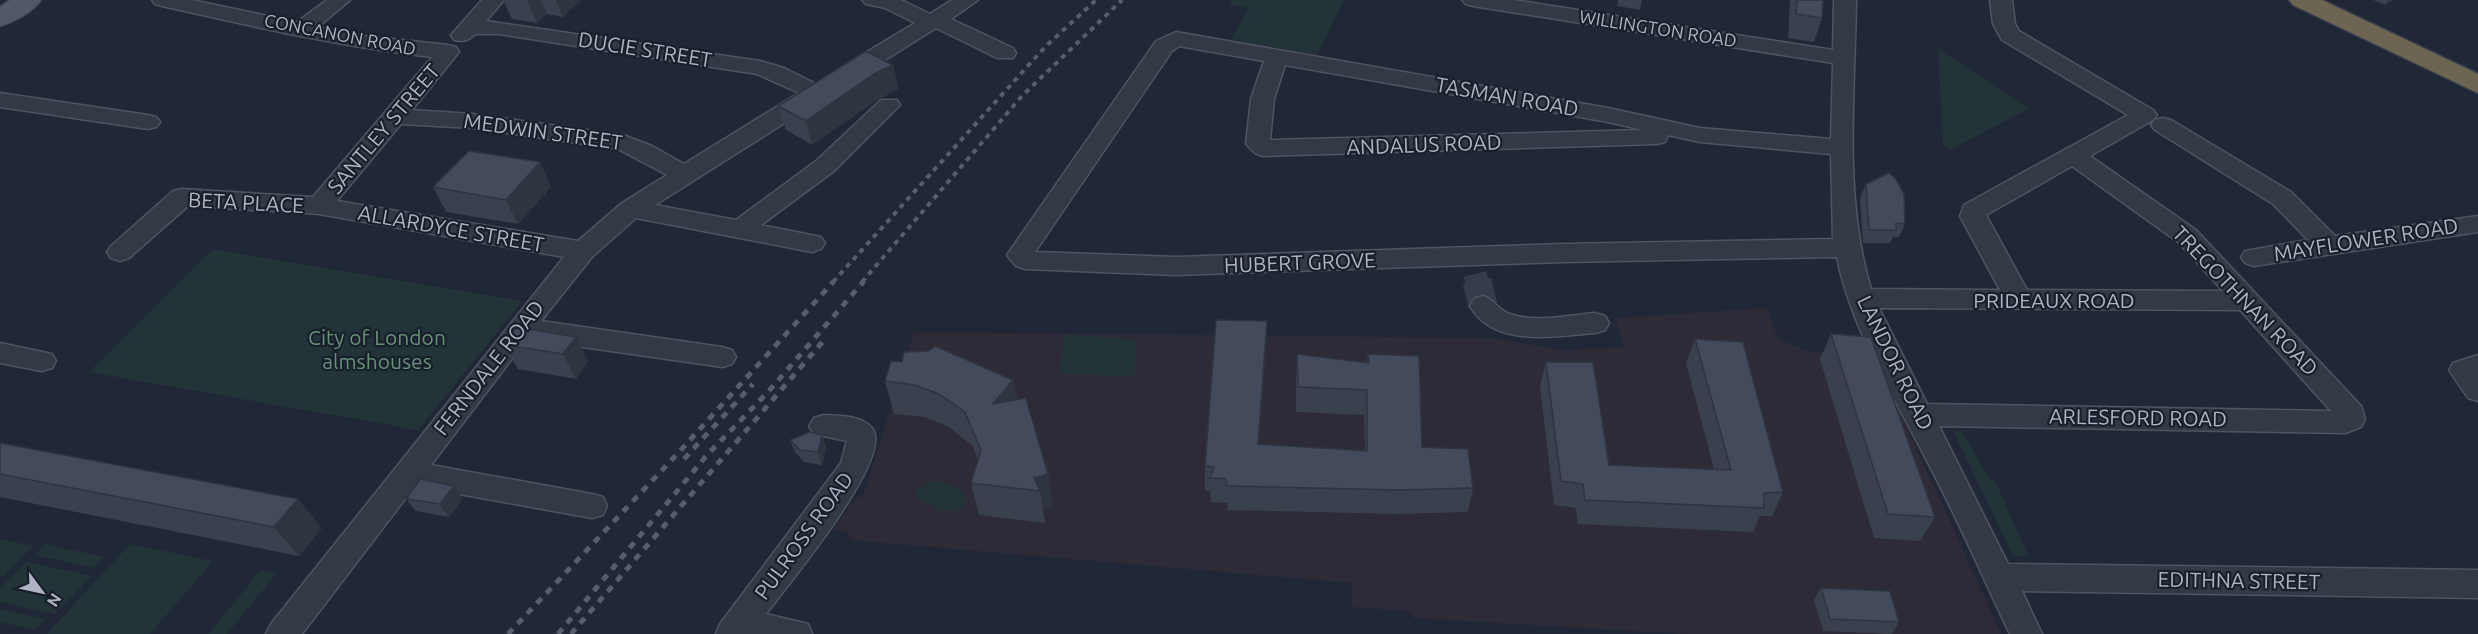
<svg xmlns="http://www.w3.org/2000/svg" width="2478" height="634" font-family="Ubuntu,sans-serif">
  <rect width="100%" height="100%" fill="#202736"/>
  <path fill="#2e2b38" d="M1767,308L1778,339L1813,353L1870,346L2001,634H1687L1413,618L1409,611L1352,607V583L850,540L848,532L832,530L857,497H863L914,332L1492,338L1561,350L1624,347L1615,318Z"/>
  <path fill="#233438" d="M1232,0H1344L1317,55L1231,39L1249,8L1229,4Z
    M1938,49L2030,108L1950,150L1943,145Z
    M213,249L522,301L418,430L89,372Z
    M1065,334L1137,340L1134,377L1058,373Z
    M1953,431H1962L1988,477L1996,483L2028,556H2013Z
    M928,481C945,483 961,483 968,502C952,519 933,508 916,497L915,489Z
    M0,539L33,546L4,576L0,575Z
    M45,544L104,557L94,568L35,555Z
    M130,544L213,561L150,634H47Z
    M26,562L92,576L55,614L0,602V588Z
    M261,570L277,573L227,634H208Z
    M0,609L46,619L35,630L0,622Z"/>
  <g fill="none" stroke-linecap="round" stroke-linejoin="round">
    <path stroke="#353c4b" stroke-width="23" stroke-dasharray="23 12" stroke-linecap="butt" d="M1475,274L1477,282"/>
    <path stroke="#353c4b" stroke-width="29" stroke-dasharray="29 15" stroke-linecap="butt" d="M1477,281L1483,306"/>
    <defs>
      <path id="minor" d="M152,0H192L297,22L327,0H350L318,27L365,36L448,45L456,47L459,52L412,110L472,114L623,135L652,146L684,164L799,93L757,74L499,34H475C468,41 464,42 454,40L451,35L482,0H504L486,21L760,61L784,68L824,88L827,93L824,98L655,205L736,220L816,161L881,100H897L900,105L834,171L761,225L821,237L825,243L821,249L812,252L636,218L592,257L541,321L722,347L732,350L736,357L732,364L722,367L527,339L431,465L592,494L603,497L607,506L603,515L592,518L415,486L302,634H266L271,624L564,257L319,214L188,206L129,258L120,261L111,258L107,252L111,246L173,191L182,189L313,197L432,57C340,47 252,26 162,6L155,4ZM401,124L472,128L618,149L667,175L622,203L578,241L337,201Z
        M862,0H901L930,14L952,0H978L951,19L1013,48L1016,53L1013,58H997L936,28L853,80H837L834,75L837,70L915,23L885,8L866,4Z
        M1462,0H1514L1833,50L1834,0H1856C1855,95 1843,196 1871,289L2000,290L1960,216L1964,205L2128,115L2002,40L1993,24L1990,0H2012L2015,24L2019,31L2153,110L2157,115L2153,120L2090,156L2196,230L2361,406L2365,419L2361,427L2345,433L1939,426L2008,564L2478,570V598L2022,591L2042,634H2010C1982,576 1957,517 1927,461C1894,396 1851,329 1837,257L1563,262L1176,275L1025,269L1016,266L1007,255L1156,41L1176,32L1608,108L1700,128L1831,139L1833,63L1473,6L1466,4ZM1179,46L1264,61L1251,99L1246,144L1255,153L1263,156L1657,144L1665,142L1668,135L1700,142L1831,154L1833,239L1563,244L1176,257L1035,252L1172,51ZM1285,65L1608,122L1643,130L1270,140L1274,99ZM2072,166L2178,242L2223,291L2027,290L1986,215ZM1879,308L2240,310L2331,411L1927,404Z
        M0,93L148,115L156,117L160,122L156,127L148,129L0,107Z
        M2163,118L2171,120L2291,192L2335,236L2478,216V232L2254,266L2245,263L2241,257L2245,251L2308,240L2273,204L2155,130L2151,125L2155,120Z
        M1483,296C1495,300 1498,310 1510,314C1535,323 1569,315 1595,313L1605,316L1609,323L1605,330L1595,333C1554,336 1494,348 1470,306L1474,299Z
        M0,343L52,354L56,361L52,368L42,371L0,363Z
        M2478,355V401L2468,398L2449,370L2453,363Z
        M824,415C839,416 861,415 872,428C896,456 786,587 766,614L808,624L812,634H716L720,624L841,463L847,441L814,434L809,426L814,418Z"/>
      <path id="major" d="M10,0H41C33,12 14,22 0,26V7Z"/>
      <path id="highway" d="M2289,0H2322L2478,74V93L2293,5Z"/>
    </defs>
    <use href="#minor" stroke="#4e5461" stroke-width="3"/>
    <use href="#major" stroke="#3d4350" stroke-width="3"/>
    <use href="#highway" stroke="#3b414e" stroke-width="3"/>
    <use href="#minor" fill="#343946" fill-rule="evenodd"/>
    <use href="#major" fill="#525866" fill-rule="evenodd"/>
    <use href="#highway" fill="#6c6551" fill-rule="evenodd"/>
    <path stroke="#565d6d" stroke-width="4" stroke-dasharray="5 5" stroke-linecap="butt" d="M833,282L1045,47L1096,0
      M862,282L1022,96L1122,0"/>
    <path stroke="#565d6d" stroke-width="5" stroke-dasharray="7 7" stroke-linecap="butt" d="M684,459L753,384
      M508,634L680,451L834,281
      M558,634L707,455L768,392L864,281
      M571,634L825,339"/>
  </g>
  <path fill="#39404e" d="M503,0H581L563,17L547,14L537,23L512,19Z
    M1618,0H1642L1640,10L1617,6Z
    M1790,0H1823L1822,18L1814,42L1788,38Z
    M2373,0H2394L2385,5Z
    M893,65L898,89L880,98L812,145L786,130L778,106Z
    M540,162L551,187L518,224L446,212L433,187Z
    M1866,184L1905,224L1899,237H1893L1890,243H1863L1860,198Z
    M1267,321L1266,345L1259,444L1365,450L1364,415L1296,412V379L1297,354L1367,363L1368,354L1422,447L1473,488L1468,512L1397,514L1228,510L1227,503L1211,502L1210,491L1205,490V466Z
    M1831,334L1935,517L1920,541L1874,538L1820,359Z
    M576,337L588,361L576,379L518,369L504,345Z
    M1695,339L1783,492L1772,516H1760L1753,532L1578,524L1576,508L1554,505L1540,386L1546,362L1609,465L1714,469L1686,363Z
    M1013,380L1017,400L1048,474L1053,507L1043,509L1045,523L979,515L971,483L978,460L972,445L947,426L924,417L894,414L885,381Z
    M822,435L826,447L822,465L804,462L795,452L790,440Z
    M0,443L322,528L299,556L0,497Z
    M406,499H463L449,517L416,511Z
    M1821,588L1899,622L1892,634L1823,631L1814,600Z"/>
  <path fill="#2e3440" d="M527,0H541L547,14L537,23Z
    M556,0H581L563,17Z
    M2388,0H2394L2385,5Z
    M893,65L898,89L880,98L812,145L806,121L874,74Z
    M540,162L551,187L518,224L506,200Z
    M1267,321L1266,345L1258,468V444Z
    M576,337L588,361L576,379L563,354Z
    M1013,380L1019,413L993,404Z
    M822,435L826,447L822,465L818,452Z
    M1048,474L1053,507L1043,509L1040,491L1034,478Z
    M454,486L463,499L449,517L440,504Z
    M298,499L322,528L299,556L274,527Z"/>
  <path fill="#424a5b" stroke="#2e3440" stroke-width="1.5" d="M1797,0H1823L1822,18L1796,14Z
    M866,51L893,65L874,74L806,121L778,106Z
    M469,151L540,162L506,200L433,187Z
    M1889,173L1895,178L1904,194L1905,224L1896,223V230H1869L1866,184Z
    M1216,320L1267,321L1258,444L1367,451V390L1298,387L1297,354L1369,363L1368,354L1419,356L1422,447L1468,449L1473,488L1400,490L1227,486L1226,479L1210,478L1214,467L1205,466Z
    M517,327L576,337L563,354L504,345Z
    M1831,334L1871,337L1935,517L1888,514Z
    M1695,339L1743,342L1783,492L1764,493V508L1585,500L1583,484L1561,481L1546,362H1593L1609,465L1731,470Z
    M935,346L1013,380L993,404L1026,398L1048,474L1034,478L1040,491L971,483L981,450L965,412L939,394L915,385L885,381L891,361L902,362L904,352L928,351Z
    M810,432L822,435L818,452L800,450L790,440Z
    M0,443L298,499L274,527L0,474Z
    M420,479L454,486L440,504L406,499Z
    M1821,588L1890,591L1899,622L1830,619Z"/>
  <g text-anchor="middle" stroke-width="4.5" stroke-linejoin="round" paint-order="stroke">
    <g font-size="18" fill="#aeb4c3" stroke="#191f2b">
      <text transform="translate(1658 29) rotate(9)" y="6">WILLINGTON ROAD</text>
      <text transform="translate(340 35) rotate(11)" y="6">CONCANON ROAD</text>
    </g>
    <g font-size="21" fill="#aeb4c3" stroke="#191f2b">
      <text transform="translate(645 50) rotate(9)" y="7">DUCIE STREET</text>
      <text transform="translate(1507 97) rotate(10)" y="7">TASMAN ROAD</text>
      <text transform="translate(384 129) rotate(-50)" y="7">SANTLEY STREET</text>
      <text transform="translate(543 132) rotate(8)" y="7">MEDWIN STREET</text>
      <text transform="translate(1424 145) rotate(-2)" y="7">ANDALUS ROAD</text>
      <text transform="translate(246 203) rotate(3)" y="7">BETA PLACE</text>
      <text transform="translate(451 229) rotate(10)" y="7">ALLARDYCE STREET</text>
      <text transform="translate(2366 240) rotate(-9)" y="7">MAYFLOWER ROAD</text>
      <text transform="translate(1300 263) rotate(-2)" y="7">HUBERT GROVE</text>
      <text x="2054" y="308">PRIDEAUX ROAD</text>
      <text transform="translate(2245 301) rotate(46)" y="7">TREGOTHNAN ROAD</text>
      <text transform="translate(1895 363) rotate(64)" y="7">LANDOR ROAD</text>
      <text transform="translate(489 368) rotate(-52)" y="7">FERNDALE ROAD</text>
      <text transform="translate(2138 418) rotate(1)" y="7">ARLESFORD ROAD</text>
      <text transform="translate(804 536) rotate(-54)" y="7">PULROSS ROAD</text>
      <text transform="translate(2239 581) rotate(1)" y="7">EDITHNA STREET</text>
    </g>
    <g font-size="21" fill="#679276" stroke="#191f2b">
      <text x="377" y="345">City of London<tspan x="377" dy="24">almshouses</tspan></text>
    </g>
  </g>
  <g transform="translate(42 592) rotate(123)" stroke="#191f2b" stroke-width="4.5" paint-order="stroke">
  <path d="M0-4.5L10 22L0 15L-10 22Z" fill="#aeb4c3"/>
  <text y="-9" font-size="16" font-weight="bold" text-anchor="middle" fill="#aeb4c3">N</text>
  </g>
</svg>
